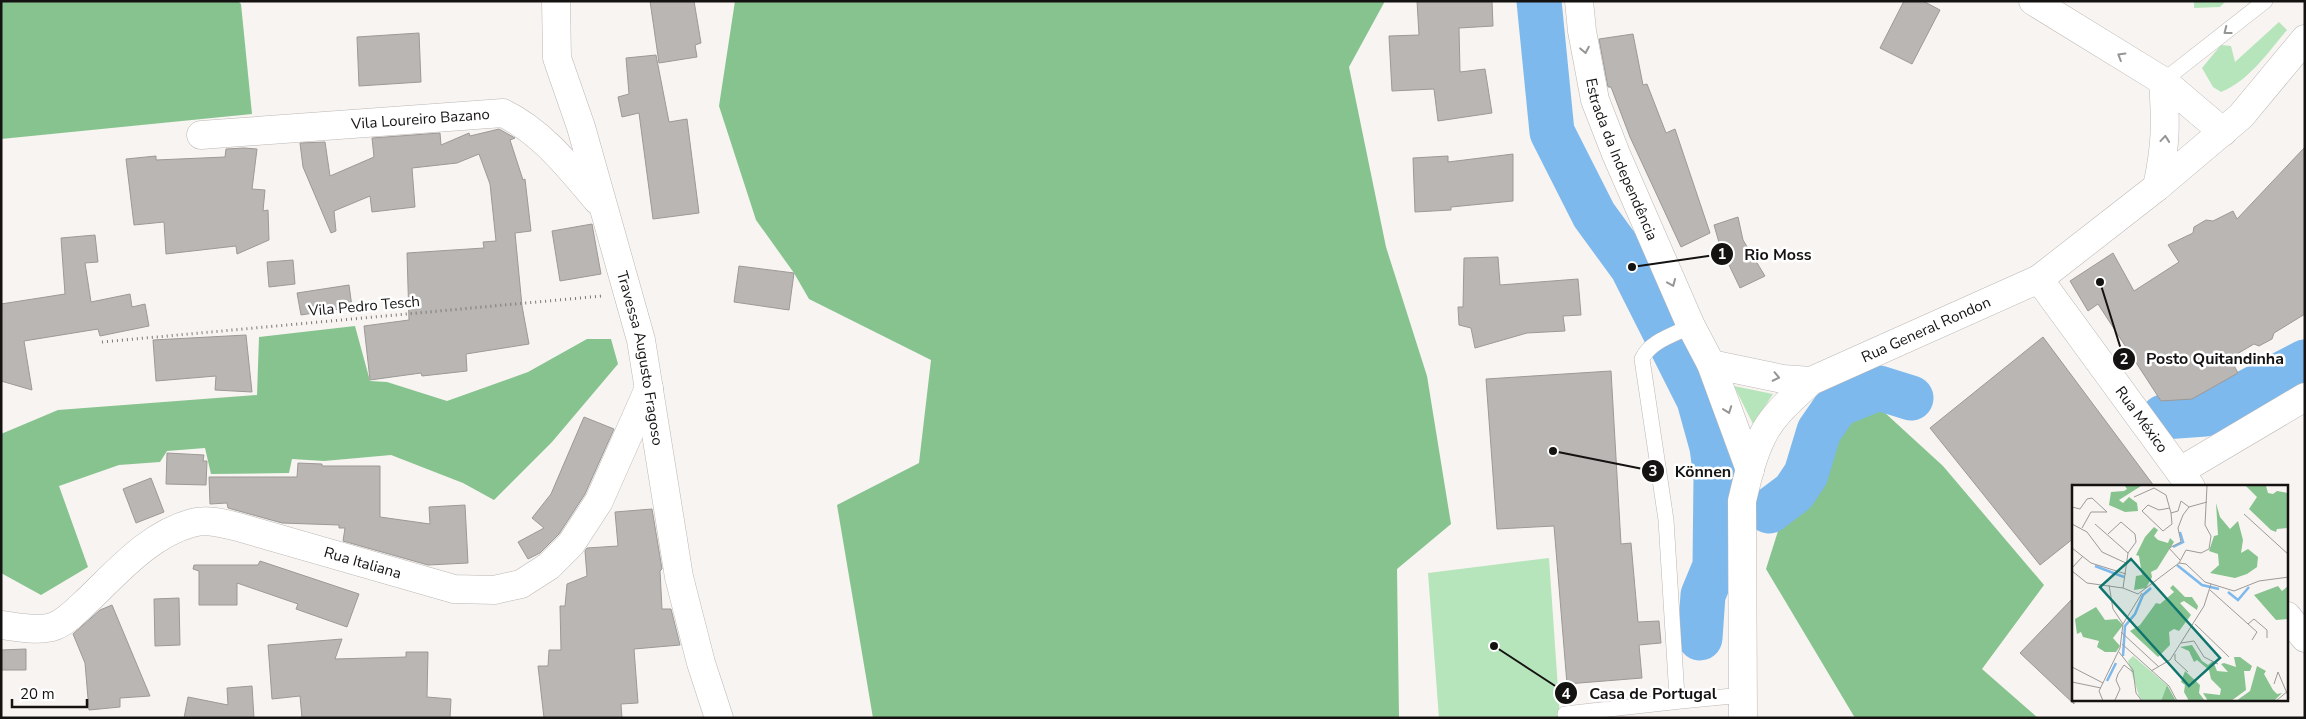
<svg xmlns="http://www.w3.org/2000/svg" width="2306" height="719" font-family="'Nunito Sans',sans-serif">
  <rect width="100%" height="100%" fill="#f8f4f1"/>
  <path fill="#b6e5bb" d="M2194,1H2226L2220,7L2194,8Z
    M2279,22L2287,30C2268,52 2249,81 2221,92L2213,87L2202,68L2221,45L2231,46L2235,62Z
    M1734,386L1773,394L1753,424Z
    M1549,558L1560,718H1439L1428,573Z"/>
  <path fill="#86c38e" d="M1,1H238L241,4L252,114L1,139Z
    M735,1H1385L1349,67L1386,247L1427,376L1451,524L1397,569L1399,718H873L837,505L919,463L931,360L809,299L794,273L756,220L719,106Z
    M355,326L370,381L387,382L447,401L528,372L587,339H611L618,364L552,442L494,500L463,483L391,455L324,461L292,459L289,473L211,474L205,448L167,451L160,462L119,465L59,486L88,567L41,595L1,573V434L58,410L257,395L259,337Z
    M1872,401L1943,466L2044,585L1982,669L2038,718H1855L1766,569L1796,474Z"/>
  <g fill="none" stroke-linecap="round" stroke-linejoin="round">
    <path stroke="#7db9ed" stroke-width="45" d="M1539,1L1552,132L1594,215L1632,267L1699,400L1712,447L1716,477L1715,566L1703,595L1700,638
      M2163,417L2205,414L2305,362
      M1769,511L1794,492L1806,474L1819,431L1837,405L1879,388L1911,398"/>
  </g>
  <path fill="#bab6b3" stroke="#9c9996" d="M650,1H694L701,43L695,45L697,57L659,63Z
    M1417,1H1492L1493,26L1459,28L1460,72L1485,69L1492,113L1438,121L1434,89L1392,91L1389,36L1419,35Z
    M1904,1H1923L1940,10L1912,64L1880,48Z
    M419,33L421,82L359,86L357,37Z
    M1633,34L1643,85L1647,84L1666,133L1675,129L1710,233L1681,247L1630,137L1611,87H1608L1599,39Z
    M656,55L669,122L687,119L699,213L653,219L639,113L622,117L618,97L629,94L626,58Z
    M499,129L515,138L510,140L523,180L525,179L531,231L515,233L522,306L529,344L466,354L467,371L422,376L421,373L370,380L364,326L409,320L407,253L484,248L483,242L496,241L490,184L479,154L457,163L412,168L415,207L372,212L370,196L334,211L336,231L331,233L303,167L300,143L325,142L330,176L374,157L372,138L440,133L441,145L469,133L470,136Z
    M2305,147V314L2274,333L2272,339L2259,346L2254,344L2230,358L2238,373L2192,399L2161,401L2098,304L2088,311L2070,281L2113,253L2134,291L2179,262L2168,245L2193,233L2194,227L2206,220L2213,221L2233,211L2237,219Z
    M244,148L257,149L252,189L265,190L263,211L268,210L269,240L237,254L236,246L166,254L164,222L134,225L126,159L156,156V160L225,157L226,149Z
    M1513,154V201L1451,207V210L1415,212L1413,158L1448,156V162Z
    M1738,217L1743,240L1765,276L1740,288L1720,246L1714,225Z
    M592,224L601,274L560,281L552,231Z
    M95,235L98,262L85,263L91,302L130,294L132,307L145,304L149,326L100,336L98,329L24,341L32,390L1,381V304L65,294L61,238Z
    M1498,257L1500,285L1578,279L1581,315L1563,316L1565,331L1527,333L1475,348L1471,328L1459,325L1458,307H1463L1464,258Z
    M293,260L295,284L269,287L267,262Z
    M739,266L794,273L789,310L734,302Z
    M349,285L352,307L301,315L297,293Z
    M246,335L252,392L215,390L216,376L156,381L153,340Z
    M2043,337L2154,486H2074V538L2040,565L1930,428Z
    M1611,371L1621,544L1631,543L1638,622L1659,621L1661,643L1639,645L1642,678L1567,684L1554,526L1497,529L1486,379Z
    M584,417L614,429L585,494L559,534L540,553L528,559L518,542L544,528L532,518L551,494Z
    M167,453L204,455L203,461H207L206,485L166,484Z
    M298,463L322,464V466H380V517L430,524L429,507L465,505L468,563L428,565L343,541L345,528H339V525L282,523L228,508L227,503L210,504L209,477H297Z
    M151,478L164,512L136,523L123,489Z
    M652,509L662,569L660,571L662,609H671L680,645L634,649L638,703L621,704L622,718H544L538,666H548L549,650H561L560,606H565L567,584L587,576L585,551L587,548L618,546L615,512Z
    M260,561L359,594L347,627L296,609L298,604L237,583V605H199V571L193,569L194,565H258Z
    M2074,597V704L2020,653Z
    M179,598L180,645L155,646L154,599Z
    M112,605L150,696L120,698V707L89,710L85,663L73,634L100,610Z
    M342,639L335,659L406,657V652H428L427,697L451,699L450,718H302L300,696L272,699L268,645Z
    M26,649V670H1V650Z
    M252,686L254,718H184L188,697L228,705L227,688Z"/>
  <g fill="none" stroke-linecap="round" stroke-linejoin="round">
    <defs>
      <path id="lane" d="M2163,81L2265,1
        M1691,326C1674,335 1650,341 1642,359L1666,520L1677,697L1681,701L1743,695
        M1565,714L1681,701"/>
      <g id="street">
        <path id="s1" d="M556,1L557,58L581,127L641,340L679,577L701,663L719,718"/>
        <path id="s2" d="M201,135L503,113C542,132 569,167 597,200"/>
        <path id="s3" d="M2039,279L2191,487"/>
        <path d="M2180,471L2305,397"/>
        <path d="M2287,616L2305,638"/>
        <path id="s4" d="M1,625C18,627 39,632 55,626C69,620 80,607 91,597C120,569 151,534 192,523C207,519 223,523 238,527L454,589L494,590L521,584L549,566L571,544L599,501L649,388"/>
      </g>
      <g id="secondary">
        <path id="s5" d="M1579,1L1582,31L1595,100L1616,154L1691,326L1711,364L1750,470"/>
        <path d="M2033,1L2163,81L2223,132"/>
        <path d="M2157,187C2166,146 2166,123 2163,81"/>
        <path d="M1711,364L1783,379L1811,381"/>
        <path id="s6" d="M1743,718L1742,501C1747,480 1752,457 1762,437C1772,415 1793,398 1811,381L2039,279L2157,187L2241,116L2305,39"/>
      </g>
    </defs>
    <use href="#lane" stroke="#bbb7b4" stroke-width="16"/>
    <use href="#street" stroke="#bbb7b4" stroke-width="29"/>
    <use href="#secondary" stroke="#bbb7b4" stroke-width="29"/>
    <path stroke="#7b7977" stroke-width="3" stroke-dasharray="1 4" stroke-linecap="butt" d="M102,342L602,296"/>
    <use href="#lane" stroke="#fff" stroke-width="15"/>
    <use href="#street" stroke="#fff" stroke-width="28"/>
    <use href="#secondary" stroke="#fff" stroke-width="28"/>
  </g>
  <defs><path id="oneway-chevron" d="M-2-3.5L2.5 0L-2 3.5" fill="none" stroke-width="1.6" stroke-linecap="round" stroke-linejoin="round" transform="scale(1.25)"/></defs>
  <g stroke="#959594">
    <use href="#oneway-chevron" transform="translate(2227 31) rotate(142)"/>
    <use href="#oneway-chevron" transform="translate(1585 50) rotate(79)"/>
    <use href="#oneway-chevron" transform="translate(2121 56) rotate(-149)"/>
    <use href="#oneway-chevron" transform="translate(2165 139) rotate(-85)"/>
    <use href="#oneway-chevron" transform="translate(1672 283) rotate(67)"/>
    <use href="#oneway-chevron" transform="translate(1776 377) rotate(12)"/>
    <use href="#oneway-chevron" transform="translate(1728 410) rotate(70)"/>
  </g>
  <g text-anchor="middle" stroke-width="5" stroke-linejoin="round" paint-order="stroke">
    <g font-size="15" fill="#141312" stroke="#fff">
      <text dy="5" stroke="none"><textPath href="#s2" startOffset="220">Vila Loureiro Bazano</textPath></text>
      <text dy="5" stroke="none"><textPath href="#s5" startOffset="165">Estrada da Independência</textPath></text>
      <text transform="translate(364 306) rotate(-5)" y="5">Vila Pedro Tesch</text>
      <text dy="5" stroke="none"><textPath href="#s6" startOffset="485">Rua General Rondon</textPath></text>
      <text dy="5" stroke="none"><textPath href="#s1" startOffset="369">Travessa Augusto Fragoso</textPath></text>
      <text dy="5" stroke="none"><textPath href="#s3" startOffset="174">Rua México</textPath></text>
      <text dy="5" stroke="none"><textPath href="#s4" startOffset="404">Rua Italiana</textPath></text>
    </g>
  </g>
  <g transform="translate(2072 485)">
    <rect width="216" height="216" fill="#f8f4f1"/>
    <path d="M61,171L95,200L89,216H71L67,211L56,176Z" fill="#b6e5bb"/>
    <path d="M53,1H69L47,15L51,18L57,12L65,18L66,26L53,27L37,20L39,7L52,6L55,4ZM174,1H194L196,8L201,9L205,6L216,8V43L205,44L204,47L199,45L177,24L185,12ZM144,18L148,32L158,44L166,36L171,55L169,68L176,64L186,72L185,82L175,89L163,93L138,88L147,80L146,69L137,66L142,51L146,50ZM82,42L86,45L82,51L86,55L96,58L98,53L102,57L85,84L79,87L80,92L74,103L62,105L64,91L70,90L67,71L64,70L73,52ZM101,100L113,112H120L126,121L125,125L112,116L108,118L119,130L107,146L102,144L97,147L98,160L86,172L58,146L68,140L84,118L88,119L102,107L98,103ZM206,101L210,106L216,101V134L204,135L182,110ZM24,122L33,135L45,134L51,140L41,153L48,161L44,167H33L25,162L27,156L11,152L9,147L5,149L3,134ZM120,160L130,176L136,180L141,176L145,186L156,187L149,179L152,178L164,182L162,172H168L180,181L178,186H172L174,205L159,216H136L131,208L148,210L149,204L139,194L137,185L125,175L122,177L117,166L108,162ZM185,181L194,186L192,189L201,205L205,209L210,208L202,216H164L178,206ZM113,186L128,200L127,208L133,216H117L112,207L113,200L109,197ZM95,200L104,216H89Z" fill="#86c38e"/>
    <path fill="none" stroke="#7db9ed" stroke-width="2.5" d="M101,62L111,57L108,47M105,80L130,100L147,104M23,81L52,92M156,107L166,115L177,102M51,171L53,141L63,129L71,110L79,103M35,196L44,178"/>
    <path fill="none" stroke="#9d9a98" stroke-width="1" d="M62,12L82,3L94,10L99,28L106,26L109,16L117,22M0,22L8,24L15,14L20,13L35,27H19L10,43M98,23L87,25L76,20L70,26L91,46L100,39L99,28M172,29L217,70M0,39L15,47L30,67L56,79M23,39L56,68M36,49L49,37L63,49L64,57L56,68M0,63L19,78L54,89M108,75L97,63L109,57L106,43L111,30L117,22L135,17M107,78L114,65L129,68L137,64L139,51L133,40L135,1M0,83L11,71M0,86L15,98L51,103L66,109L107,78L114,79L133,97L162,106L187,96L217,92M37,100L41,124L51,139M51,103L56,68M138,105L185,147L180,155M123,139L157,172M176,139L182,134L195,145V153M49,147L87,182M0,148V164M109,158L122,156L132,172L146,179M50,159L97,201L105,216M47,167L61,185L64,208L70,216M103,169V175L116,187M0,182L31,198M79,186L98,175L132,121L139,99M0,197L29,203M202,199L206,187L217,213M43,215L48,204L44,195L46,189L52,180L61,187M31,216L27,206L48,163L51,139L70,108M204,216L217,205"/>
    <path fill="#0f766e" fill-opacity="0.15" stroke="#0f766e" stroke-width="2.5" d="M59,74L148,173L117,201L28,102Z"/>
    <rect width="216" height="216" fill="none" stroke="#141312" stroke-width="2.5"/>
  </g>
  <path fill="none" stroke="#141312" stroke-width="2" d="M1632 267L1722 254M2100 282L2124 359M1553 451L1653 471M1494 646L1566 693"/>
  <g fill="#141312" stroke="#fff" stroke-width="2">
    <circle cx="1632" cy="267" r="5"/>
    <circle cx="2100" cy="282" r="5"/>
    <circle cx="1553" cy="451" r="5"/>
    <circle cx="1494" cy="646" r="5"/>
    <circle cx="1722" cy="254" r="12"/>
    <circle cx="2124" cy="359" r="12"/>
    <circle cx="1653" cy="471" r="12"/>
    <circle cx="1566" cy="693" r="12"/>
  </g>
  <g font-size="15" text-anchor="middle" font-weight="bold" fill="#fff">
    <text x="1722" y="259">1</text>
    <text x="2124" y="364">2</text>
    <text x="1653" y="476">3</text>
    <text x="1566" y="699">4</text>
  </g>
  <g font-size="16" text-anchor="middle" font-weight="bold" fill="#141312" stroke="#fff" stroke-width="5" stroke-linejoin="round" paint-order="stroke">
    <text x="1778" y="260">Rio Moss</text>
    <text x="2215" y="364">Posto Quitandinha</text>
    <text x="1703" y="477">Können</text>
    <text x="1653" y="699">Casa de Portugal</text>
  </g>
  <rect width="2306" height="719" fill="none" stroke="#141312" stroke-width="5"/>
  <path d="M12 699v8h75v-8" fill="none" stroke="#141312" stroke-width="2.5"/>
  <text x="20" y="699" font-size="15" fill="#141312" stroke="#ffffff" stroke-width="4" paint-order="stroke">20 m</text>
</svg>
